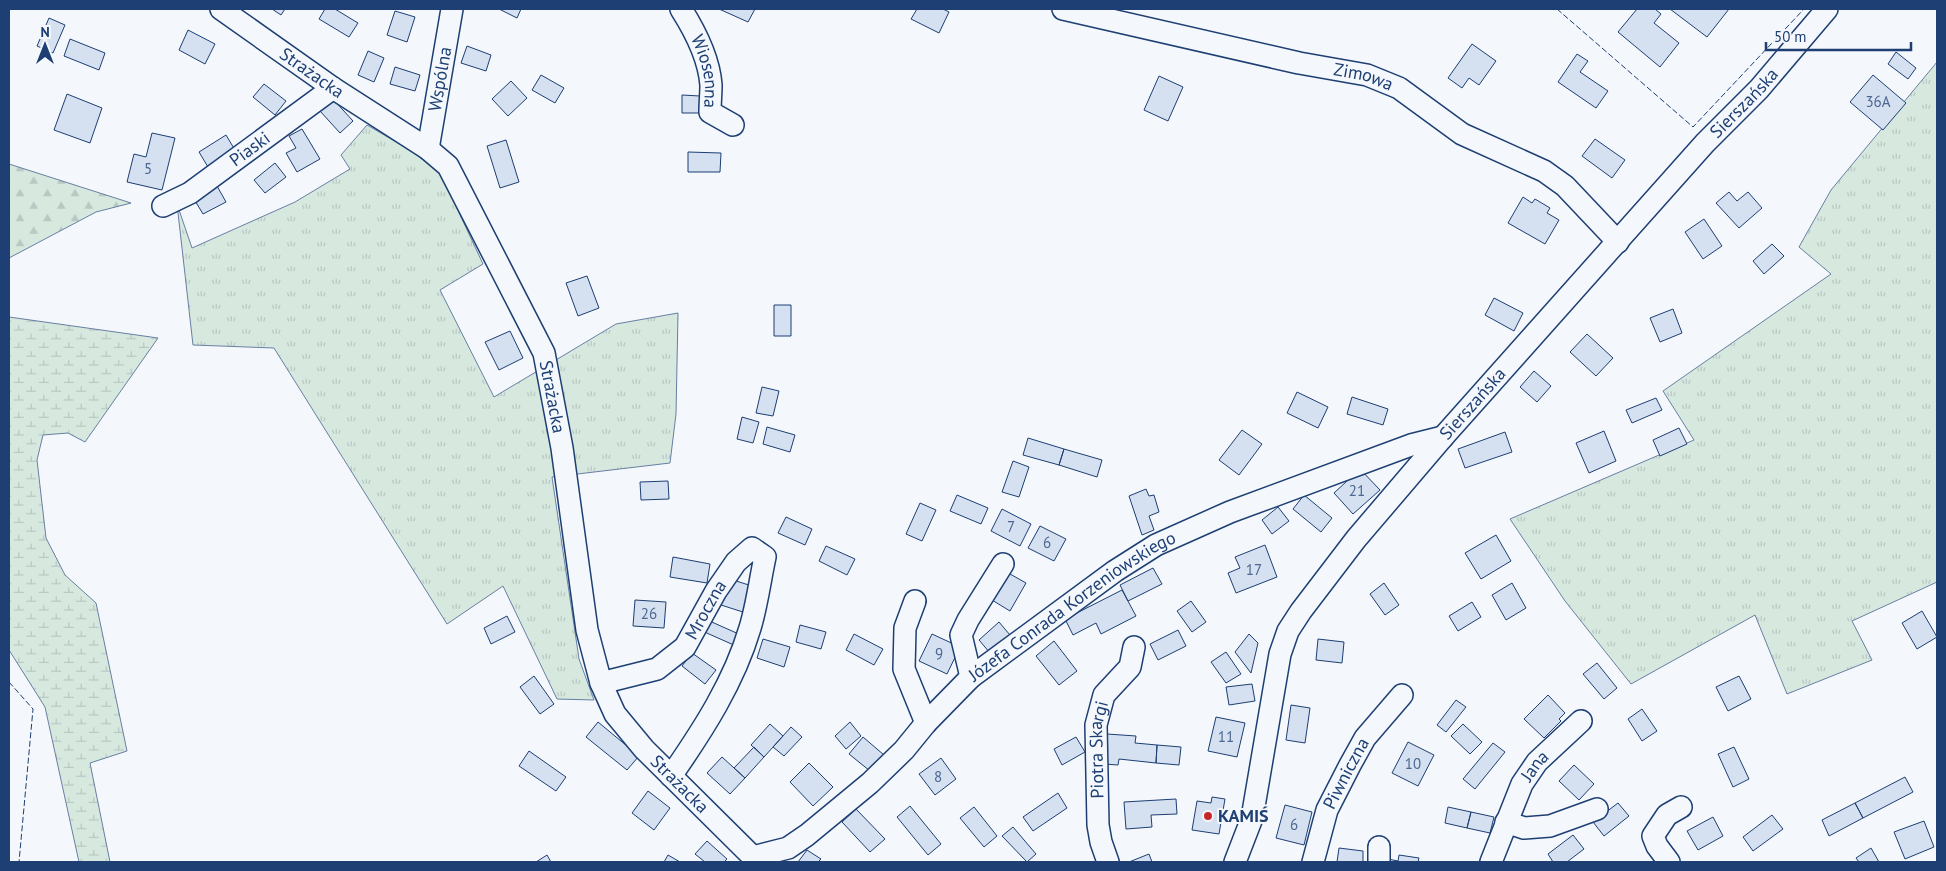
<svg xmlns="http://www.w3.org/2000/svg" width="1946" height="871" font-family="'PT Sans',sans-serif">
  <defs>
    <pattern id="grass-tufts" width="24" height="20" patternUnits="userSpaceOnUse" patternTransform="scale(1.25)"><rect width="24" height="20" fill="#d7e8df"/><path d="M3 7l-1-3M5 7V3M7 7l1-3M15 17l-1-3M17 17v-4M19 17l1-3" fill="none" stroke="#b8c8c3"/></pattern>
    <pattern id="forest-firs" width="22" height="20" patternUnits="userSpaceOnUse" patternTransform="scale(1.25)"><rect width="22" height="20" fill="#d7e8df"/><path d="M5 1l3.5 6h-7zM16 11l3.5 6h-7z" fill="#b8c8c3"/></pattern>
    <pattern id="wetland-marsh" width="20" height="14" patternUnits="userSpaceOnUse" patternTransform="scale(1.25)"><rect width="20" height="14" fill="#d7e8df"/><path d="M1 5h8M5 5V1M11 12h8M15 12V8" fill="none" stroke="#b8c8c3"/></pattern>
  </defs>
  <rect width="100%" height="100%" fill="#f4f7fb"/>
  <path fill="url(#grass-tufts)" stroke="#687fa3" d="M1937,62V582L1852,621L1872,660L1787,694L1755,615L1631,684L1565,601L1510,519L1694,440L1663,391L1831,274L1799,247L1831,190Z
    M367,125L424,158L441,174L483,264L440,290L494,397L616,324L678,313L676,414L670,463L552,477L579,659L594,700L557,699L503,586L447,624L274,348L193,345L177,204L192,248L295,202L350,169L341,155Z"/>
  <path fill="url(#forest-firs)" stroke="#687fa3" d="M9,164L131,203L96,212L9,258Z"/>
  <path fill="url(#wetland-marsh)" stroke="#687fa3" d="M9,317L158,338L85,442L68,433L43,435L37,460L46,538L65,575L96,603L127,751L90,763L110,862H79L45,707L9,650Z"/>
  <path fill="#d5e0f0" stroke="#1d3f73" d="M272,9H285L281,15Z
    M325,9H335L358,23L349,37L319,19Z
    M499,9H521L517,18Z
    M719,9H755L748,22Z
    M917,9H943L949,12L939,33L911,19Z
    M1637,9H1655L1661,14L1654,23L1679,43L1660,67L1618,32Z
    M1670,9H1729L1707,37Z
    M395,11L415,17L407,42L387,35Z
    M49,18L65,25L53,53L37,46Z
    M188,30L215,44L205,64L179,50Z
    M70,39L105,53L99,70L64,56Z
    M1472,44L1496,61L1479,85L1469,78L1462,88L1448,78Z
    M467,46L491,55L486,71L461,63Z
    M368,51L384,58L374,82L358,75Z
    M1896,52L1916,68L1908,79L1888,64Z
    M1577,54L1588,61L1580,72L1608,91L1596,108L1558,82Z
    M395,67L420,75L415,91L390,84Z
    M541,75L564,88L555,103L532,90Z
    M1873,75L1906,103L1883,130L1850,102Z
    M1159,76L1183,87L1168,121L1144,110Z
    M511,81L527,98L508,116L492,99Z
    M264,84L286,101L275,115L253,97Z
    M67,94L102,108L90,143L54,130Z
    M682,95L700,96L699,113H682Z
    M333,99L353,121L340,133L320,111Z
    M302,129L320,159L297,172L286,153L296,148L289,136Z
    M152,133L175,138L162,190L127,182L134,154L146,157Z
    M226,135L235,150L208,167L199,152Z
    M1595,139L1625,160L1612,178L1582,156Z
    M506,140L519,182L500,188L487,146Z
    M688,152L721,153L720,172H688Z
    M275,163L286,177L265,193L254,180Z
    M217,186L226,202L203,214L194,199Z
    M1729,192L1737,201L1748,192L1762,208L1739,228L1716,203Z
    M1523,197L1532,203L1535,199L1550,208L1547,213L1559,220L1545,244L1508,223Z
    M1704,219L1722,246L1703,259L1685,232Z
    M1772,244L1784,256L1764,274L1753,261Z
    M587,276L599,308L578,316L566,283Z
    M1494,298L1523,313L1514,331L1485,315Z
    M774,305H791V336H774Z
    M1673,309L1682,333L1660,342L1650,318Z
    M510,331L523,358L499,370L485,342Z
    M1587,334L1613,358L1596,376L1570,352Z
    M1534,371L1551,386L1537,402L1520,387Z
    M762,387L779,391L773,416L756,413Z
    M1297,392L1328,407L1318,428L1287,413Z
    M1352,397L1388,409L1383,425L1347,414Z
    M1656,398L1662,410L1632,423L1626,410Z
    M742,417L759,422L753,443L737,439Z
    M767,427L795,435L790,452L763,444Z
    M1679,428L1687,444L1660,456L1653,440Z
    M1242,430L1262,444L1239,475L1219,460Z
    M1604,431L1616,461L1589,473L1576,443Z
    M1505,432L1512,452L1465,468L1458,449Z
    M1028,438L1064,449L1059,465L1023,455Z
    M1064,449L1102,460L1097,477L1059,465Z
    M1013,461L1029,467L1019,497L1002,492Z
    M1360,469L1380,490L1353,514L1334,493Z
    M668,481L669,499L641,500L640,482Z
    M1146,489L1149,496L1154,495L1159,512L1149,516L1154,530L1142,535L1129,496Z
    M957,495L988,508L981,524L950,511Z
    M1304,495L1332,518L1321,532L1293,509Z
    M920,503L936,510L922,541L906,534Z
    M1278,507L1289,521L1272,534L1262,520Z
    M1002,509L1031,524L1020,546L991,531Z
    M786,517L812,529L805,545L778,533Z
    M1040,526L1066,539L1054,561L1028,548Z
    M1496,535L1511,561L1481,579L1465,553Z
    M1265,545L1277,577L1236,593L1228,573L1240,568L1235,557Z
    M826,546L855,559L847,575L819,561Z
    M673,557L710,564L707,583L670,577Z
    M1153,568L1162,584L1128,601L1120,585Z
    M1003,570L1026,583L1010,611L987,597Z
    M730,579L755,587L746,613L721,605Z
    M1384,583L1399,605L1385,615L1370,594Z
    M1512,583L1526,608L1506,620L1492,595Z
    M1122,590L1136,616L1101,634L1096,623L1073,635L1065,619Z
    M635,600L666,602L664,628L633,626Z
    M1191,601L1206,622L1192,632L1177,611Z
    M1472,602L1481,617L1458,631L1449,616Z
    M1922,611L1937,637L1917,649L1902,623Z
    M507,616L515,632L491,644L484,628Z
    M705,619L741,635L736,646L700,630Z
    M999,622L1010,635L990,653L979,640Z
    M800,625L826,632L821,649L796,642Z
    M1178,630L1186,646L1158,660L1150,644Z
    M854,634L883,649L874,665L846,650Z
    M932,634L960,647L947,674L919,661Z
    M1249,634L1258,643L1251,673L1235,652Z
    M763,639L790,647L784,667L757,658Z
    M1318,639L1344,642L1342,663L1316,660Z
    M1054,641L1077,671L1059,685L1036,656Z
    M1226,652L1241,674L1226,683L1211,662Z
    M692,653L716,670L705,684L682,666Z
    M1597,663L1617,688L1604,699L1583,674Z
    M534,676L554,704L540,714L520,687Z
    M1739,676L1751,699L1728,711L1716,687Z
    M1252,684L1255,701L1229,705L1226,687Z
    M1548,695L1565,713L1559,719L1561,721L1544,738L1524,719Z
    M1456,700L1466,707L1446,732L1437,725Z
    M1291,705L1310,708L1305,743L1286,740Z
    M1642,709L1657,731L1642,741L1628,719Z
    M1216,717L1245,723L1237,757L1208,751Z
    M598,722L639,756L627,770L586,737Z
    M850,722L861,736L846,749L835,736Z
    M770,724L783,736L764,757L751,745Z
    M1463,724L1482,742L1470,754L1451,736Z
    M791,727L802,737L784,756L773,747Z
    M1107,734L1136,736L1135,743L1157,745L1156,763L1119,759L1118,765L1104,764Z
    M863,737L884,755L870,771L849,754Z
    M1076,737L1085,752L1062,765L1054,749Z
    M1408,742L1434,755L1418,786L1392,773Z
    M1493,743L1505,752L1475,789L1463,779Z
    M1157,745L1181,747L1179,765L1156,763Z
    M754,747L764,757L745,778L734,768Z
    M1734,747L1749,779L1733,787L1718,754Z
    M529,751L566,777L556,791L519,766Z
    M722,757L745,778L730,794L707,773Z
    M941,758L956,779L935,795L919,774Z
    M809,763L833,787L813,806L790,782Z
    M1574,765L1594,784L1579,800L1559,781Z
    M1905,777L1913,792L1863,818L1855,803Z
    M648,791L670,808L654,830L632,813Z
    M1058,793L1067,808L1033,831L1023,817Z
    M1212,797L1225,799L1219,834L1192,830L1197,801L1211,803Z
    M1176,799L1177,814L1151,815L1152,827L1126,829L1124,802Z
    M1618,803L1629,816L1604,836L1593,822Z
    M1855,803L1863,818L1829,836L1822,820Z
    M1285,805L1312,812L1304,845L1276,838Z
    M910,806L941,844L928,855L897,817Z
    M974,807L997,836L984,847L960,818Z
    M1448,807L1471,812L1467,828L1445,823Z
    M856,809L885,839L870,852L842,822Z
    M1471,812L1494,817L1490,833L1467,828Z
    M1772,815L1783,829L1753,851L1743,837Z
    M1713,817L1723,836L1698,850L1687,831Z
    M1924,821L1934,847L1905,859L1894,832Z
    M1013,827L1036,854L1027,862L1002,836Z
    M1573,835L1584,849L1567,862H1553L1548,854Z
    M707,841L727,859L724,862H705L695,854Z
    M1339,848L1363,851V862H1337Z
    M1871,848L1879,862H1859L1856,858Z
    M807,850L821,859L818,862H798Z
    M1149,854L1152,862H1129Z
    M547,855L551,862H536Z
    M668,855L680,862H664Z
    M1399,855L1419,858L1418,862H1387L1388,859L1398,861Z"/>
  <g fill="none" stroke-linecap="round" stroke-linejoin="round">
    <defs>
      <g id="minor">
        <path id="s1" d="M221,9L333,88L428,149L448,166L544,353L562,448L587,630L601,683L615,714L644,749L758,862"/>
        <path id="s2" d="M681,9C695,31 709,58 711,85C711,94 710,103 710,112L733,125"/>
        <path id="s3" d="M1063,9L1299,63L1367,75L1399,88L1462,134L1544,171L1565,186L1618,242"/>
        <path id="s4" d="M428,149L452,9"/>
        <path id="s5" d="M163,206L190,193L333,88"/>
        <path d="M915,601L905,628L904,669L926,723"/>
        <path d="M971,677L961,635L968,620L1003,564"/>
        <path id="s6" d="M601,683L657,669L685,647L716,591L736,562L752,548L765,557C760,580 757,605 750,628C734,682 703,730 671,776"/>
        <path d="M1506,822L1524,828L1550,826L1597,809"/>
        <path id="s7" d="M753,857L788,848L807,835L870,783L904,750L926,723L971,677L1115,571L1156,545L1230,512L1411,445L1443,437"/>
        <path id="s8" d="M1108,862L1101,842L1098,825L1096,725L1104,695L1130,667L1134,647"/>
        <path id="s9" d="M1235,862L1252,818L1280,654L1288,631L1301,611L1356,539L1443,437L1705,143L1759,89L1827,9"/>
        <path id="s10" d="M1313,862L1327,810L1350,765L1365,738L1402,695"/>
        <path d="M1379,862V847"/>
        <path id="s11" d="M1491,862L1522,784L1537,762L1581,721"/>
        <path d="M1669,862L1657,846L1653,836L1667,815L1681,807"/>
      </g>
    </defs>
    <use href="#minor" stroke="#1d3f73" stroke-width="24"/>
    <use href="#minor" stroke="#f4f7fb" stroke-width="21"/>
    <path stroke="#1d3f73" stroke-width="1" stroke-dasharray="6 2.5" stroke-linecap="butt" d="M1557,9L1693,127L1804,9
      M9,682L33,709L19,862"/>
  </g>
  <circle fill="#c62828" stroke="#f4f7fb" stroke-width="2" cx="1208" cy="816" r="5"/>
  <g text-anchor="middle" stroke-width="4" stroke-linejoin="round" paint-order="stroke">
    <g font-size="15" fill="#4b6792">
      <text x="1878" y="107">36A</text>
      <text x="148" y="174">5</text>
      <text x="1357" y="496">21</text>
      <text x="1011" y="532">7</text>
      <text x="1047" y="548">6</text>
      <text x="1254" y="575">17</text>
      <text x="649" y="619">26</text>
      <text x="939" y="659">9</text>
      <text x="1226" y="742">11</text>
      <text x="1413" y="769">10</text>
      <text x="938" y="782">8</text>
      <text x="1294" y="830">6</text>
    </g>
    <g font-size="18" fill="#1d3f73" stroke="#f4f7fb">
      <text dy="6" stroke="none"><textPath href="#s2" startOffset="68">Wiosenna</textPath></text>
      <text dy="6" stroke="none"><textPath href="#s1" startOffset="111">Strażacka</textPath></text>
      <text dy="6" stroke="none"><textPath href="#s3" startOffset="308">Zimowa</textPath></text>
      <text dy="6" stroke="none"><textPath href="#s4" startOffset="71">Wspólna</textPath></text>
      <text dy="6" stroke="none"><textPath href="#s9" startOffset="936">Sierszańska</textPath></text>
      <text dy="6" stroke="none"><textPath href="#s5" startOffset="104">Piaski</textPath></text>
      <text dy="6" stroke="none"><textPath href="#s1" startOffset="531">Strażacka</textPath></text>
      <text dy="6" stroke="none"><textPath href="#s9" startOffset="531">Sierszańska</textPath></text>
      <text dy="6" stroke="none"><textPath href="#s7" startOffset="411">Józefa Conrada Korzeniowskiego</textPath></text>
      <text dy="6" stroke="none"><textPath href="#s6" startOffset="136">Mroczna</textPath></text>
      <text dy="6" stroke="none"><textPath href="#s8" startOffset="114">Piotra Skargi</textPath></text>
      <text dy="6" stroke="none"><textPath href="#s11" startOffset="106">Jana</textPath></text>
      <text dy="6" stroke="none"><textPath href="#s10" startOffset="95">Piwniczna</textPath></text>
      <text dy="6" stroke="none"><textPath href="#s1" startOffset="951">Strażacka</textPath></text>
    </g>
    <g font-size="18" font-weight="bold" fill="#1d3f73" stroke="#f4f7fb" text-anchor="start">
      <text x="1218" y="822">KAMIŚ</text>
    </g>
  </g>
  <rect width="1946" height="871" fill="none" stroke="#1d3f73" stroke-width="20"/>
  <g transform="translate(45 45)" stroke="#f4f7fb" stroke-width="4" paint-order="stroke">
  <path d="M0-4L9 19L0 12L-9 19Z" fill="#1d3f73"/>
  <text y="-8" font-size="14" font-weight="bold" text-anchor="middle" fill="#1d3f73">N</text>
  </g>
  <path d="M1766 42v8h145v-8" fill="none" stroke="#1d3f73" stroke-width="2.5"/>
  <text x="1774" y="42" font-size="15" fill="#1d3f73" stroke="#f4f7fb" stroke-width="4" paint-order="stroke">50 m</text>
</svg>
